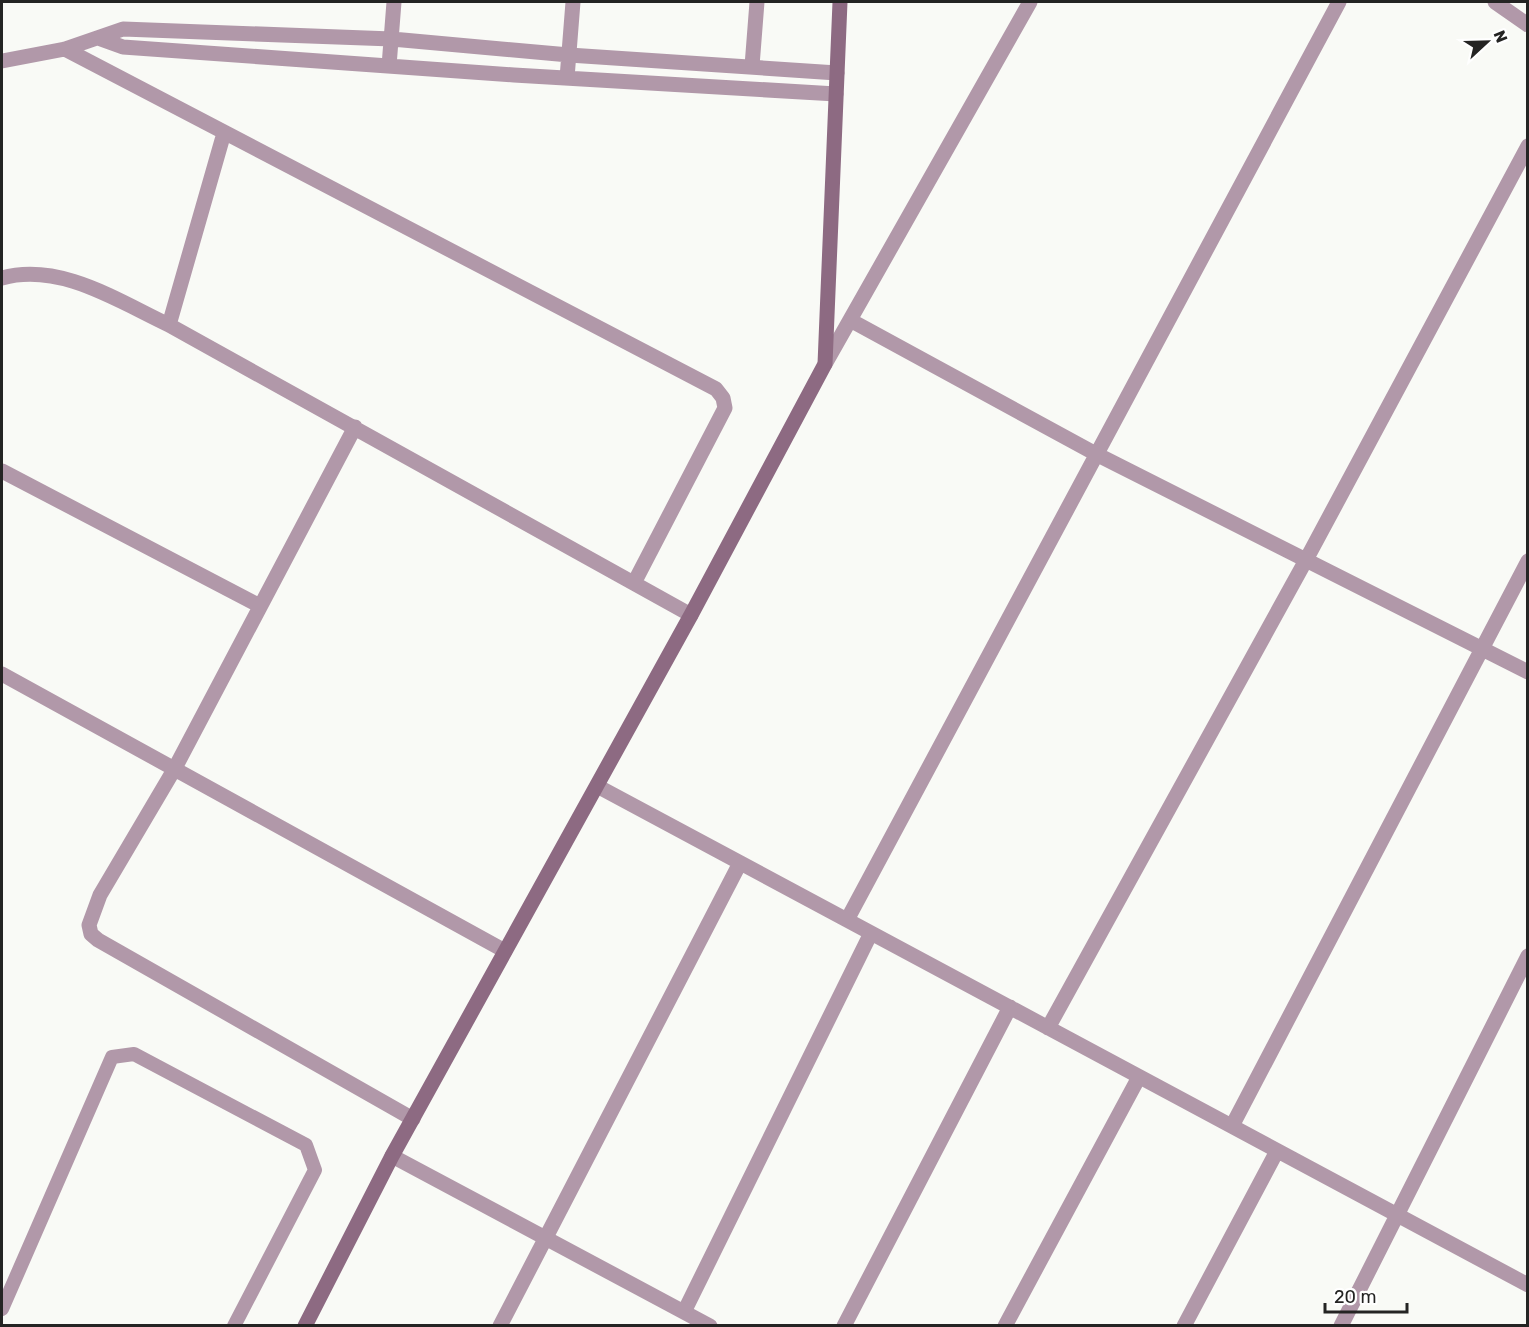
<svg xmlns="http://www.w3.org/2000/svg" width="1529" height="1327" font-family="Rubik,sans-serif">
  <rect width="100%" height="100%" fill="#f9faf6"/>
  <g fill="none" stroke-linecap="round" stroke-linejoin="round">
    <path stroke="#b198a9" stroke-width="14" d="M2,1309L112,1057L134,1054L306,1145L315,1170L234,1326"/>
    <path stroke="#b198a9" stroke-width="15" d="M1495,2L1528,25
      M98,38L123,47L514,75L836,94
      M65,49L716,389L723,398L725,408L634,583
      M2,61L65,49L123,29L392,39L569,55L837,73
      M389,66L394,2
      M752,66L757,2
      M567,78L573,2
      M2,278C60,262 118,301 169,325L691,615
      M850,320L1096,454L1528,672
      M169,325L224,133
      M825,364L1030,2
      M355,427L175,768L100,895L89,925L91,934L98,940L413,1119
      M2,471L260,606
      M2,674L505,951
      M597,786L1528,1285
      M847,920L1339,2
      M1048,1028L1306,560L1528,146
      M1232,1126L1528,561
      M392,1156L710,1326
      M684,1312L871,933
      M500,1326L740,863
      M844,1326L1010,1007
      M1005,1326L1139,1077
      M1184,1326L1277,1151
      M1341,1326L1528,956"/>
    <path stroke="#8d6a82" stroke-width="15" d="M305,1326L392,1156L691,615L825,364L840,2"/>
  </g>
  <rect width="1529" height="1327" fill="none" stroke="#242423" stroke-width="6"/>
  <g transform="translate(1487 42) rotate(68)" stroke="#ffffff" stroke-width="4.5" paint-order="stroke">
  <path d="M0-4.5L10 22L0 15L-10 22Z" fill="#242423"/>
  <text y="-9" font-size="16" font-weight="bold" text-anchor="middle" fill="#242423">N</text>
  </g>
  <path d="M1325 1303v9h82v-9" fill="none" stroke="#242423" stroke-width="3"/>
  <text x="1334" y="1303" font-size="18" fill="#242423" stroke="#ffffff" stroke-width="4.5" paint-order="stroke">20 m</text>
</svg>
